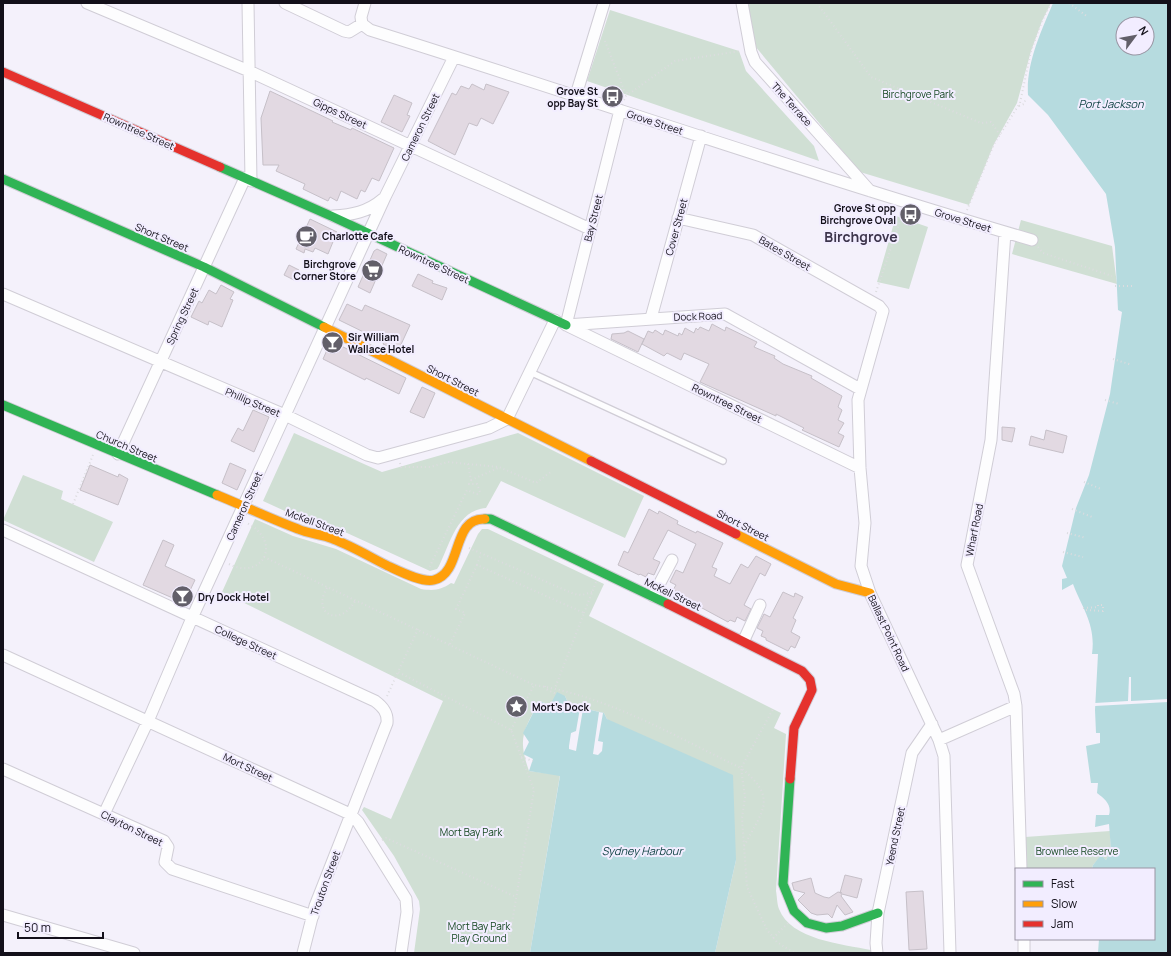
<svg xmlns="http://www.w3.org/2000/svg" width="1171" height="956" font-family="Manrope,sans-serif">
  <rect width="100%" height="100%" fill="#f4f1fb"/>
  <path fill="#d0dfd4" d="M748,3H1051L1042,21L1031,51L1017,103L994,144L969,205L860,172L755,46Z
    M610,10L739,51L746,71L814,146L819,161L587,81Z
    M896,216L928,227L909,289L877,282Z
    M1021,220L1112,246L1117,284L1012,254Z
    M294,433L382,472L518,433L644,496L625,538L501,481L486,508C457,510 450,544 439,566L437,569L430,571L347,533L298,517L263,501Z
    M23,475L63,491L61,499L113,522L94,562L3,520Z
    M255,519L293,536L336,549L421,589C434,591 441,590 451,583L454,584L478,534L482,529H488L604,584L589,616L781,713L774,728L786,734L776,891C777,896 777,904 779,909C791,940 842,944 871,950V953H715L736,860L607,719L604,713L569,705L565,696L551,705L539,701C524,731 517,737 529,771L560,775L530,953H414L420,909L419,901L394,856L362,810L364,807L391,819L443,701L222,592Z
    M1110,831L1111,850L1106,860L1101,856L1093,865L1092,869H1025V837Z"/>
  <path fill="#b6dbdf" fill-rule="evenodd" d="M1053,3H1168V953H1098L1099,939H1154V869H1092L1093,865L1101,855L1106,860L1111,850L1109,824L1095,827L1096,815H1109C1112,805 1105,799 1097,793L1098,783H1091L1086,746L1100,743V733H1096L1095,710L1098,654H1092C1096,625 1083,610 1073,584L1062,590V579L1067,578L1062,566L1076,508L1089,475L1110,394L1122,312L1118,310L1115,247L1106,194L1048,115L1028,95C1026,63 1041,32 1053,3ZM1123,24H1147V48H1123Z
    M557,692L565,696L569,705L604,713L607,719L733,775L736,860L715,953H530L560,776L529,771L533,759L523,754L529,742L523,733L539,701L550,705Z"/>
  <path fill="#f4f1fb" d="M1129,677H1131V701L1168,699V702L1095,706V703L1128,701Z
    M580,708L583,709L576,751L569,749V746L571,733L576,731Z
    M599,712L603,713L598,741L603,742L602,751L598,755L593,754Z"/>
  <path fill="#e2d9e2" stroke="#c6c0c8" d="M472,84L484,90L486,84L509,92L493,124L481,118L477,126L469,123L455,155L428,141L452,93L456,95L461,86L469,89Z
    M270,91L333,121L332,122L351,130L352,128L394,148L379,181L372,178L365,192L361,190L357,199L341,191L337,201L330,197L328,201L303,189L305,184L276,171L279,165H263L261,118Z
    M394,95L412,103L407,115L410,116L402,132L381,122Z
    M310,219L337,232L328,254L315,248L313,252L305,249L304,253L296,249Z
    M377,249L387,254L370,293L358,287L374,251Z
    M289,265L299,270L294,280L284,275Z
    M418,274L433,281L432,283L447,288L442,300L412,286Z
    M221,285L234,292L230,299L233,300L222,327L209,321L208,325L191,317L199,301L202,303L209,290L216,294Z
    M347,304L362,311L365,305L410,325L398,351L383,344L384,342L339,320Z
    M712,324L725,331L726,327L757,342L754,347L775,356L774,358L783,364L812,376L811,378L842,396L838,407L842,410L838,420L844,423L838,433L844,436L839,447L802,430L804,428L776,414V416L700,382L709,364L684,353L681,360L667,353L664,356L642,344L648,331L653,333L655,330L663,335L665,330L678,336L679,333L682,335L685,328L694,333L696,328L698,330L700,327L709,331Z
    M628,331L644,339L638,352L611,339L612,334L624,333Z
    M331,341L406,378L399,394L366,378L365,380L323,359Z
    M422,387L435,393L424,418L410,412Z
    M253,410L269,417L254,452L231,441L238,428L243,431Z
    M1002,427L1015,428L1012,442L1002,440Z
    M1046,430L1067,436L1063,453L1029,445L1031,436L1044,440Z
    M230,463L246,470L237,490L222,483Z
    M90,465L118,477L119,474L128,479L118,505L80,490Z
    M649,509L658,514L659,511L678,521L677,524L696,533L697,531L723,543L712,567L717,569L714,576L730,584L741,564L748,568L756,556L771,564L765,576L760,573L744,605L751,609L745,621L737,617L735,622L730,620L728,622L678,595L679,593L673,590L676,585L670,582L676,570L683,573L696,544L668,530L653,559L660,562L654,575L648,573L646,577L640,574L639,575L618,565L624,551L628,553Z
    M163,540L174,545L165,566L195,580L184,603L143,585Z
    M783,592L794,597L795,593L803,597L793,618L796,620L791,632L800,637L795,648L791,646L788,651L766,640V638L761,636L763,631L757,628L764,614L770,617Z
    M845,875L862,879L857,898L842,894L841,896L853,912L845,915L837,905L832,918L828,914L817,915L811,913L798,900L805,893L794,890L792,883L811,878L815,893L824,897L829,898L838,892L842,893H840Z
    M923,891L927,949L909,950L906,892Z"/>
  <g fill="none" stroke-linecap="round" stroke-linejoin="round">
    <defs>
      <path id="lane" d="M530,372L723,461"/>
      <path id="street" d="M87,3L249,71L590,229
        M248,3L251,181
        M285,3L344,31L349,32L362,24
        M742,3L751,52L755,62L870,191
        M362,24L370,30C591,99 810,175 1032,240
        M362,24L361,17L365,3
        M576,95L604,3
        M333,216C352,215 368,212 383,199
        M678,218L753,235L879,306L883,311L858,400L860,468L865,523L861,566L870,593L939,740L944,756L950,953
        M1005,232L991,440L967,565L1014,694L1016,706L1021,869
        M3,294L285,415L367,455L378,458L489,428L507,419L555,320
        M651,318L701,136
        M566,325L860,468
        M566,325L725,314L860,389
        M566,325L620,110
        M118,454L245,178
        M3,530L375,701C383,707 388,713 387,723L315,906L303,953
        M653,596L672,560
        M744,640L760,605
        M3,655L350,814L358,822L406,899L407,912L401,953
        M939,740L1016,706
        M3,769L164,841L168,847L165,862L172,869L313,916
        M104,814L148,721L192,618L385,197L454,57
        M3,915L134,953
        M1024,939V953
        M877,953L876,943L878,913L912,753L932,724"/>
      <path id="fast" d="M220,167L331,216L566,325
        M3,179L204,267L324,327
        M3,405L217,495
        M485,519H491L668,604
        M790,779L783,884L794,911L807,923L826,928L842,926L878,913"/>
      <path id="slow" d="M324,327L591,461
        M217,495C244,506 271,519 298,529C309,534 322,534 333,539C352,546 370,557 388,566C399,571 422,583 434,580C463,573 451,517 485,519
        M736,534L836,584L870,593"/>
      <path id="jam" d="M3,72L220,167
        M591,461L736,534
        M668,604L802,671L810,680L812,690L794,728L790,779"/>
    </defs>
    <use href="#lane" stroke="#d0cdd6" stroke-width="8"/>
    <use href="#street" stroke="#d0cdd6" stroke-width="13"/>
    <use href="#fast" stroke="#d0cdd6" stroke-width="11"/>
    <use href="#slow" stroke="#d0cdd6" stroke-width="11"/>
    <use href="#jam" stroke="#d0cdd6" stroke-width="11"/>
    <path stroke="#dcdcdf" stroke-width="2" stroke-dasharray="1 3" stroke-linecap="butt" d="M817,3L871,77L981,123L991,122L1000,135
      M1069,3L1088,17
      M605,41L624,90
      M617,95L624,90L628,94
      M624,100L626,96L675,61L740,51
      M1019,106L1024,104L1026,98
      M967,210L994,144L1020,103L1031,51L1042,21L1051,3
      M1038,247L1043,253L1112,276
      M1115,286H1135
      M876,292L902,215
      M1113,359L1132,365
      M1105,400L1119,404
      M400,463L401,467H430L448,462L468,464L471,480L469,484H477L480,492L477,494L467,490L429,568
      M468,464L499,467L536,483L552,471
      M471,480L498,468
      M1084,482L1101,489
      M73,504L93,455
      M1072,509L1092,517
      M1067,533L1086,538
      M469,548L574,594L582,595L592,592
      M1063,552L1083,557
      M264,557L534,685C608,696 674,736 741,768L745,797L742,818L747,887L767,930L777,942L794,953
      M229,564C261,581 284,543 247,523
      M477,565L481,554
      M327,588C311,614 340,628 355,601
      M1083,608L1098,607V605H1103V611L1084,610
      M584,613L596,582
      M418,629L398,672L511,730L534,790L507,953
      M450,644L465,613L456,609L477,565L584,613L555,688
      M545,686L546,689L556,694
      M387,696L398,672
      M511,730L534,685
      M521,757L533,761
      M382,840L386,838L516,897
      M744,846C763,810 778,798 741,768L773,709
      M1031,855L1105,852
      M773,938L788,923"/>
    <use href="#lane" stroke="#fdfdfe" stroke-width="5.5"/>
    <use href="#street" stroke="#fdfdfe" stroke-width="11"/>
    <use href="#fast" stroke="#30b455" stroke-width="9"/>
    <use href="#slow" stroke="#ff9f0a" stroke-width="9"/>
    <use href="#jam" stroke="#e5322d" stroke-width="9"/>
  </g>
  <defs>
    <symbol id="bus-disc" viewBox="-11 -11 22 22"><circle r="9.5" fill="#625f69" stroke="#f2edff"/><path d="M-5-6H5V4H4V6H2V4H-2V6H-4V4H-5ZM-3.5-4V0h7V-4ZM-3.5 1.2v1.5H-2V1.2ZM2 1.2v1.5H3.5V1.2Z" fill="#fff"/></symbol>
    <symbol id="cafe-disc" viewBox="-11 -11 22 22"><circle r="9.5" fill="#625f69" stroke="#f2edff"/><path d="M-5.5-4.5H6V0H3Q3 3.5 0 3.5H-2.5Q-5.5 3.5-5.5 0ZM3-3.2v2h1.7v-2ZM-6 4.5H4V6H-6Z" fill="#fff"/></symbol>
    <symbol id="supermarket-disc" viewBox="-11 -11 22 22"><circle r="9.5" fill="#625f69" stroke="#f2edff"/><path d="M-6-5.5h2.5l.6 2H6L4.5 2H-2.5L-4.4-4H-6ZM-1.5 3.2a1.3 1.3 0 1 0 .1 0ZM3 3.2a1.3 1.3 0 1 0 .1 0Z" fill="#fff"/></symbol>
    <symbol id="bar-disc" viewBox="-11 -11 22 22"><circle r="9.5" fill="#625f69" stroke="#f2edff"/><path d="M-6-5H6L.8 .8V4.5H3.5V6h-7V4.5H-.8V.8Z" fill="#fff"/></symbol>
    <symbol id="sight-disc" viewBox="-11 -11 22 22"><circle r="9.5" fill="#625f69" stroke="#f2edff"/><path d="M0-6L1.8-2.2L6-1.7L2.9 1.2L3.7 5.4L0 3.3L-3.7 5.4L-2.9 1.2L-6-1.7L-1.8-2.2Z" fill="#fff"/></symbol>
  </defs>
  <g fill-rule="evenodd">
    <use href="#bus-disc" x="600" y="84" width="25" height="25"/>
    <use href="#bus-disc" x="898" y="202" width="25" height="25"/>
    <use href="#cafe-disc" x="294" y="224" width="25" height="25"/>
    <use href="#supermarket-disc" x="360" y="258" width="25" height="25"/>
    <use href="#bar-disc" x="320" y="330" width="25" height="25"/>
    <use href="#bar-disc" x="170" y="584" width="25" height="25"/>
    <use href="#sight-disc" x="504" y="694" width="25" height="25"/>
  </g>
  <g text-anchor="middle" stroke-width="4" stroke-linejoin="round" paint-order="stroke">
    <g font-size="10" font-weight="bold" fill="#13101a" stroke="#f2edff" text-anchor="start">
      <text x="598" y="95" text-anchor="end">Grove St<tspan x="598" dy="12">opp Bay St</tspan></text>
      <text x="896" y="212" text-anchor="end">Grove St opp<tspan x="896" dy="12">Birchgrove Oval</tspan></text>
      <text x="322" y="240">Charlotte Cafe</text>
      <text x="356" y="268" text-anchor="end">Birchgrove<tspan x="356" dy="12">Corner Store</tspan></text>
      <text x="348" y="341">Sir William<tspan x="348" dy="12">Wallace Hotel</tspan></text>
      <text x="198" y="601">Dry Dock Hotel</text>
      <text x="532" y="711">Mort's Dock</text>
    </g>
    <g font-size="10" fill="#13461f" stroke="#f2edff">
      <text x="918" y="98">Birchgrove Park</text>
      <text x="471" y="836">Mort Bay Park</text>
      <text x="1077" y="855">Brownlee Reserve</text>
      <text x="479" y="930">Mort Bay Park<tspan x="479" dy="12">Play Ground</tspan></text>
    </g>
    <g font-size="10" fill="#13101a" stroke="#f2edff">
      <text transform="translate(792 104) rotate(48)" y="4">The Terrace</text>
      <text transform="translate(340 113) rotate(25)" y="4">Gipps Street</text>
      <text transform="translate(655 122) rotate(18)" y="4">Grove Street</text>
      <text transform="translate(420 127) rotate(-64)" y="4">Cameron Street</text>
      <text transform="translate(139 131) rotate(24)" y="4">Rowntree Street</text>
      <text transform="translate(593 218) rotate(-76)" y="4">Bay Street</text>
      <text transform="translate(963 220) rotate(17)" y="4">Grove Street</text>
      <text transform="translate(676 227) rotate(-75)" y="4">Cover Street</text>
      <text transform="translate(162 237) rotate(23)" y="4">Short Street</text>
      <text transform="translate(785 253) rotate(30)" y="4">Bates Street</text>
      <text transform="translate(434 264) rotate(25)" y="4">Rowntree Street</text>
      <text transform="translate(182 316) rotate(-65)" y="4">Spring Street</text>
      <text transform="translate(698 316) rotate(-2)" y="4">Dock Road</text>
      <text transform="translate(453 380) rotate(27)" y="4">Short Street</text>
      <text transform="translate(253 402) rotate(23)" y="4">Phillip Street</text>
      <text transform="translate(727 403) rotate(26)" y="4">Rowntree Street</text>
      <text transform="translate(127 446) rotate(23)" y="4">Church Street</text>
      <text transform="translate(244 506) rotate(-66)" y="4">Cameron Street</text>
      <text transform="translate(315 522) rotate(20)" y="4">McKell Street</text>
      <text transform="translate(743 525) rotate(27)" y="4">Short Street</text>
      <text transform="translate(974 530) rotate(-79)" y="4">Wharf Road</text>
      <text transform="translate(673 594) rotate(26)" y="4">McKell Street</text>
      <text transform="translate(889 633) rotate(65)" y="4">Ballast Point Road</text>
      <text transform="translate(246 642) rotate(25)" y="4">College Street</text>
      <text transform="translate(248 767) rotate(25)" y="4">Mort Street</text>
      <text transform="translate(132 828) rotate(26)" y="4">Clayton Street</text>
      <text transform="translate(895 836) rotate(-78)" y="4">Yeend Street</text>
      <text transform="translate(325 883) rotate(-70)" y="4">Trouton Street</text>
    </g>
    <g font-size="11" font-style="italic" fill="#0a3e3f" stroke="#f2edff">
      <text x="1111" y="108">Port Jackson</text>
      <text x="642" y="855">Sydney Harbour</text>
    </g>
    <g font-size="14" font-weight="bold" fill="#3d354c" stroke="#f2edff">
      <text x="861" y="242">Birchgrove</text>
    </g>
  </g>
  <rect width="1171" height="956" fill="none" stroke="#13101a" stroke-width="8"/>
  <rect x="1015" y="868" width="140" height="72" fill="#f2edff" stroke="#9995a3"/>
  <rect x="1023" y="881" width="20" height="6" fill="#30b455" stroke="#9995a3"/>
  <text x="1051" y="888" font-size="12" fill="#13101a">Fast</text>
  <rect x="1023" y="901" width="20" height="6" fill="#ff9f0a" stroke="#9995a3"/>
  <text x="1051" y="908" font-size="12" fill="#13101a">Slow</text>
  <rect x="1023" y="921" width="20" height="6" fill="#e5322d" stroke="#9995a3"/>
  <text x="1051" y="928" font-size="12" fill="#13101a">Jam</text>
  <g transform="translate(1135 36) rotate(58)"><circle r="19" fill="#f2edff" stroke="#9995a3"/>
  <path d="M0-3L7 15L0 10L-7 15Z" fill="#625f69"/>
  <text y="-6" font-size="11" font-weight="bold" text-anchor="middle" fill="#13101a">N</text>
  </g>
  <path d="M18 932v6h85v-6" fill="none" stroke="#13101a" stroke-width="2"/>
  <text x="24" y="932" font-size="12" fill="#13101a" stroke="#f2edff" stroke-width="3" paint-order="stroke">50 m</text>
</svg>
